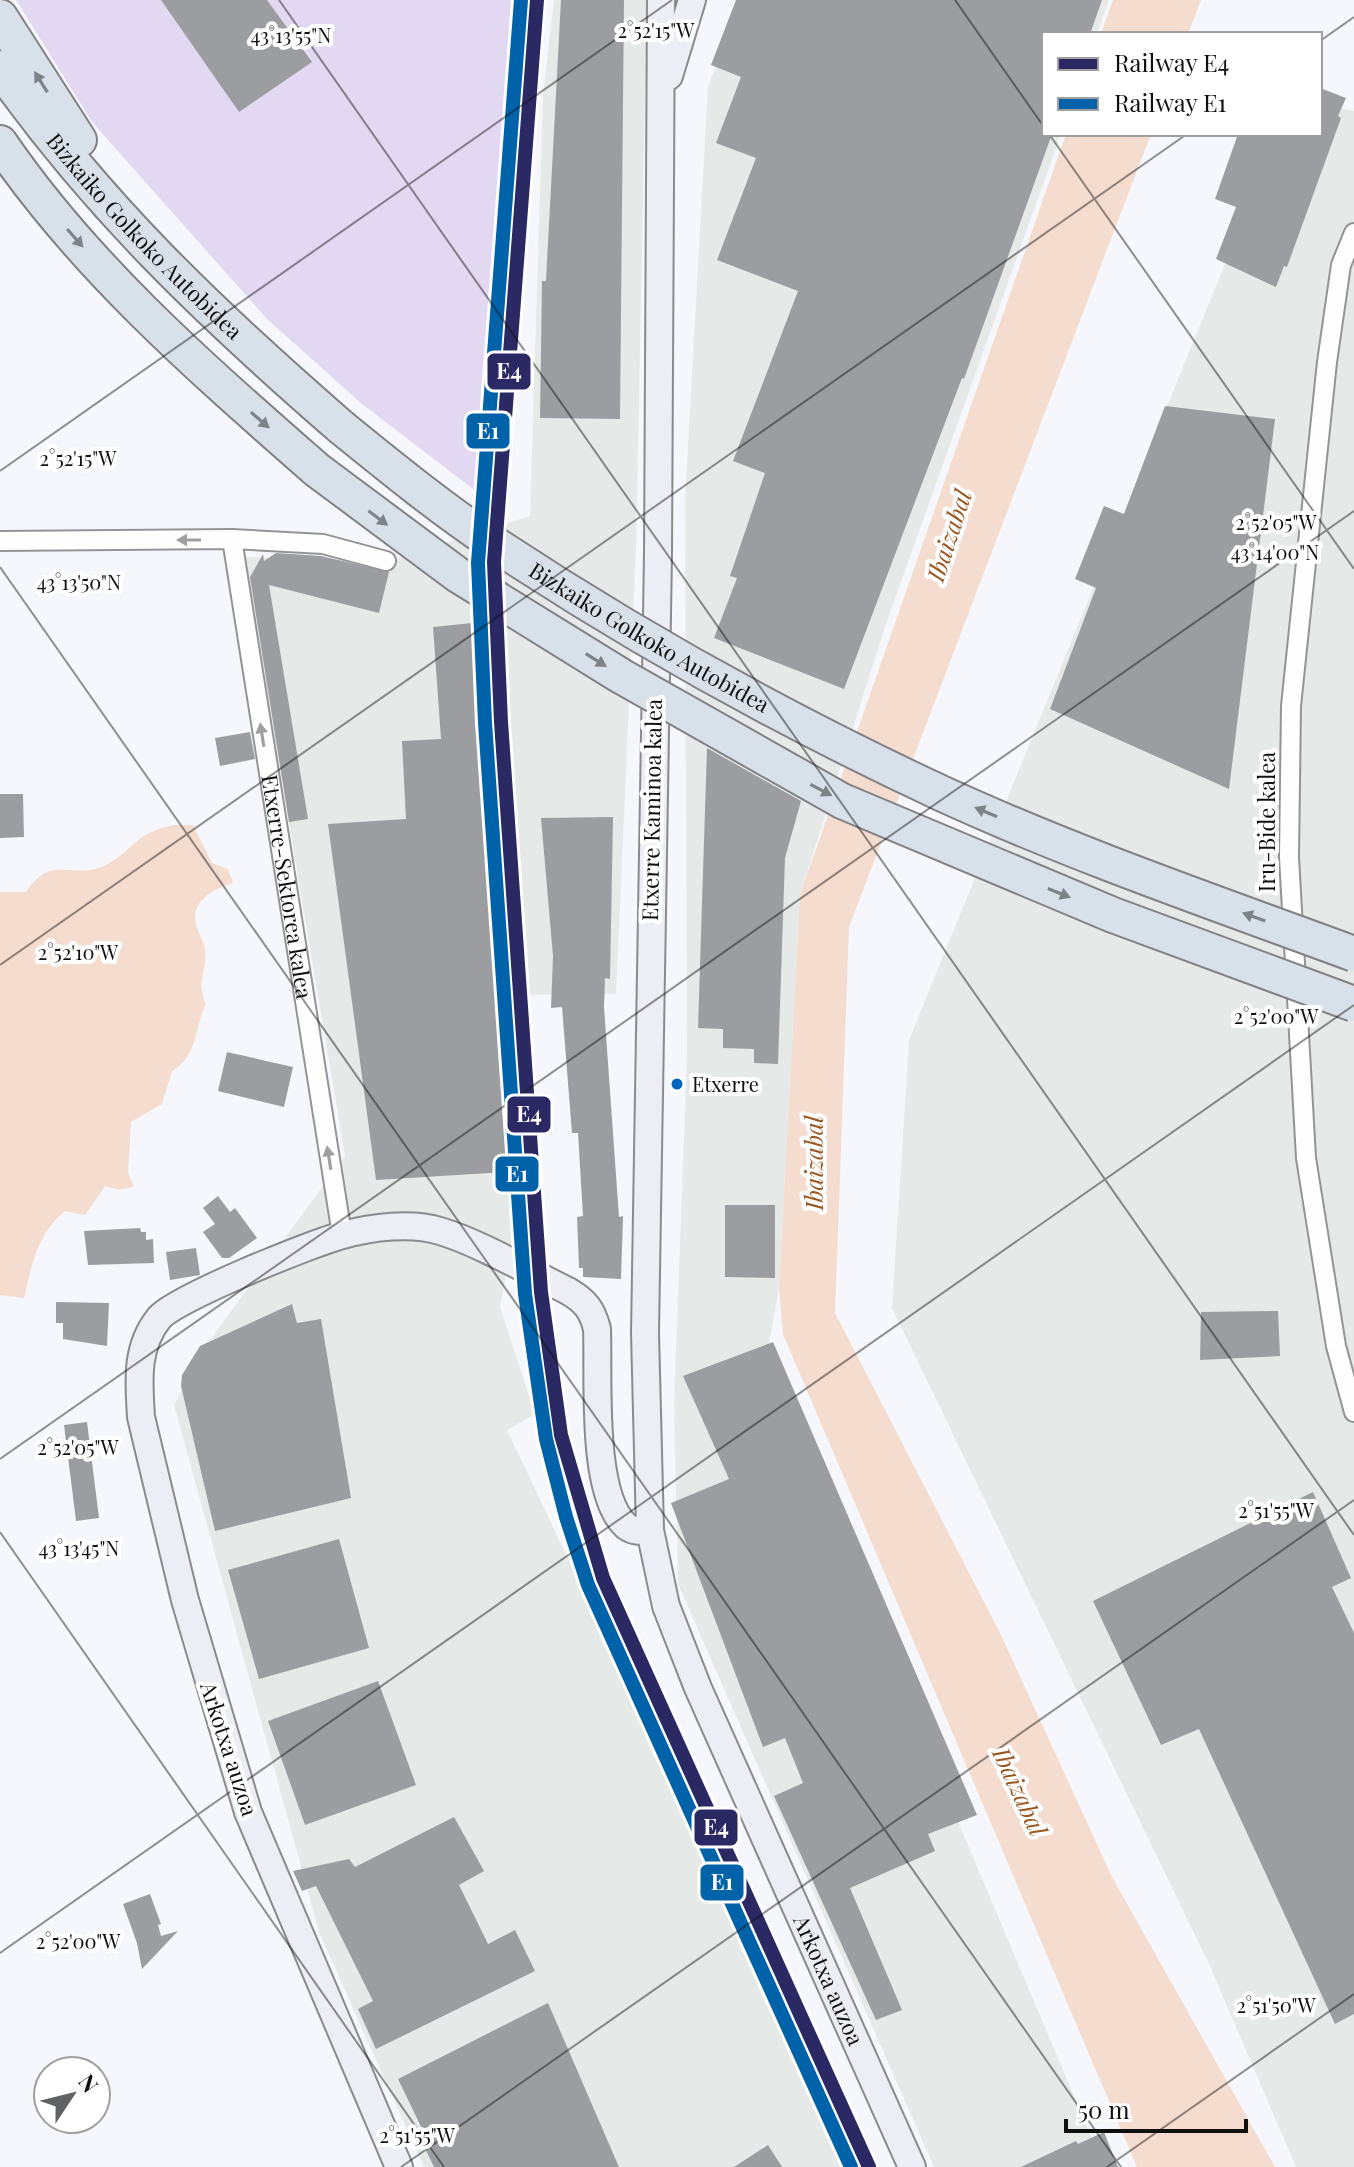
<svg xmlns="http://www.w3.org/2000/svg" width="1354" height="2167" font-family="'Playfair Display',serif">
  <rect width="100%" height="100%" fill="#f6f7fc"/>
  <path fill="#e5e9e7" d="M554,0H647L636,548L616,994L510,995L521,1193L500,1307L535,1414L507,1430L855,2163L846,2167H424L319,1932L174,1405L210,1340L345,1156L244,557L387,561L530,516L543,95Z
    M743,0H1109L1097,34H1044V134H1061L886,624L800,895L779,1288L765,1365L1104,2167H934L678,1584L674,1403L687,1057L685,500L708,87Z
    M1320,103L1354,111V2167H1296L1209,1964L892,1308L909,1040L1278,134H1320Z"/>
  <path fill="#e3d8f1" d="M16,0H530L485,498L362,404L267,319L92,122Z"/>
  <path fill="#f4dccf" d="M1113,0H1201L1188,34H1101Z
    M1066,134H1151L849,927L835,1313L1000,1633L1112,1877L1275,2167H1137L783,1334L779,1288L800,895Z
    M174,825H193L212,863L228,869L233,883C214,889 190,900 196,925C199,933 203,941 205,949C208,971 195,980 206,1004C194,1028 198,1056 172,1071L162,1104L131,1122L128,1172L134,1187L119,1190L105,1186L85,1215L65,1211C37,1234 32,1265 24,1298L0,1295V892H26C54,852 69,881 104,866C133,852 133,833 174,825Z"/>
  <path fill="#9b9da0" d="M161,0H267L312,62L239,112Z
    M561,0H624L620,419L540,418L542,281H546Z
    M736,0H1102L1090,34H1044V134H1052L964,379L962,378L844,689L714,638L737,578L730,576L765,473L733,461L798,291L717,260L756,158L716,143L741,77L711,65Z
    M1320,88L1346,98L1338,116L1341,118L1287,267L1284,266L1276,287L1216,259L1236,207L1215,199L1238,134H1320Z
    M1165,406L1275,419L1229,789L1050,709L1096,588L1075,579L1104,506L1124,514Z
    M276,553L321,556L389,572L379,613L269,585L308,819L289,822L250,577L263,554L264,561Z
    M482,622L523,1171L376,1180L328,824L406,819L402,741L441,739L433,627Z
    M250,732L255,759L220,766L215,738Z
    M707,748L801,801L785,858L778,1064L754,1063V1049L723,1048V1029L698,1028Z
    M0,794H23L24,837L0,838Z
    M613,817L610,979L605,978L604,1007L619,1217L623,1216L621,1279L583,1277V1268H579L577,1217L583,1216L578,1133H572L562,1007L551,1008L553,956L541,818Z
    M227,1052L293,1067L284,1107L218,1091Z
    M218,1196L230,1212L235,1208L257,1238L229,1258H222L203,1232L215,1224L203,1208Z
    M725,1205H775V1278L725,1277Z
    M140,1228L141,1232H146V1240L153,1239L154,1263L88,1265L84,1231Z
    M196,1248L200,1275L170,1280L166,1252Z
    M56,1302L109,1303L107,1346L63,1339V1323H56Z
    M292,1304L297,1323L321,1319L351,1498L215,1531L181,1386L182,1375L200,1346Z
    M1278,1311L1280,1356L1200,1360L1201,1312Z
    M773,1342L977,1815L928,1834L935,1851L850,1888L902,2010L876,2020L774,1796L803,1783L785,1738L763,1747L671,1503L729,1479L683,1376Z
    M87,1422L99,1518L76,1521L64,1425Z
    M1313,1492L1351,1578L1332,1587L1354,1633V2014L1335,2024L1199,1729L1161,1745L1093,1601Z
    M339,1539L369,1648L259,1679L228,1570Z
    M378,1681L416,1785L305,1825L268,1721Z
    M454,1817L484,1871L459,1885L488,1944L515,1930L535,1971L376,2049L358,2009L373,2001L316,1886L302,1891L293,1871L349,1859L355,1867Z
    M150,1894L161,1924L158,1925L161,1936L178,1931L142,1969L137,1943L123,1904Z
    M548,2003L619,2167H434L422,2142L427,2139L398,2079Z
    M1104,2132L1118,2167H1021L1076,2141L1078,2144Z
    M768,2145L782,2167H734Z"/>
  <g fill="none" stroke-linecap="round" stroke-linejoin="round">
    <defs>
      <g id="street">
        <path d="M1354,233L1341,265L1327,362L1291,706L1289,857L1306,1158L1336,1346L1354,1412"/>
        <path id="s1" d="M232,539L342,1235"/>
        <path d="M0,541L232,539L323,544L386,561"/>
      </g>
      <g id="secondary">
        <path id="s2" d="M661,0L658,554L645,1333L650,1530L666,1606L698,1688L912,2167"/>
        <path d="M669,76L692,0"/>
        <path d="M399,2167L248,1812L185,1600L141,1417C139,1382 135,1348 159,1318C176,1298 312,1243 343,1235C372,1227 411,1222 440,1231C480,1243 529,1272 568,1291C585,1301 592,1309 597,1329C599,1375 590,1494 626,1526C634,1532 640,1531 650,1530"/>
      </g>
      <g id="highway">
        <path d="M0,17L79,140"/>
        <path id="s3" d="M0,68C100,209 211,314 341,427"/>
        <path d="M0,143C86,269 203,370 317,470"/>
      </g>
    </defs>
    <use href="#street" stroke="#949496" stroke-width="22"/>
    <use href="#secondary" stroke="#8a8b8d" stroke-width="30"/>
    <use href="#highway" stroke="#818184" stroke-width="38"/>
    <use href="#street" stroke="#fefeff" stroke-width="18"/>
    <use href="#secondary" stroke="#ecedf5" stroke-width="26"/>
    <use href="#highway" stroke="#d8e1e9" stroke-width="34"/>
    <defs>
      <g id="highway-bridge">
        <path id="s4" d="M341,427C389,466 438,506 490,541C633,636 786,721 943,794C1076,855 1216,903 1354,954"/>
        <path d="M317,470L458,575L621,676L842,801L1113,915L1354,1004"/>
      </g>
    </defs>
    <use href="#highway-bridge" stroke="#818184" stroke-width="38" stroke-linecap="butt"/>
    <use href="#highway-bridge" stroke="#d8e1e9" stroke-width="34"/>
    <defs>
      <path id="rail-1" d="M537,0L494,562L501,722L541,1292L561,1435L603,1578L869,2167"/>
      <path id="rail-2" d="M521,0L478,563L485,723L525,1294L546,1439L566,1517L588,1585L851,2167"/>
    </defs>
    <use href="#rail-1" stroke="#fff" stroke-width="20"/>
    <use href="#rail-2" stroke="#fff" stroke-width="20"/>
    <use href="#rail-1" stroke="#2b2963" stroke-width="14"/>
    <use href="#rail-2" stroke="#0063a9" stroke-width="14"/>
  </g>
  <defs><path id="oneway-solid" d="M-6-.8H1V-3.2L6.5 0L1 3.2V.8H-6Z" transform="scale(2)"/></defs>
  <g fill="#7e8387">
    <use href="#oneway-solid" transform="translate(41 82) rotate(-122)"/>
    <use href="#oneway-solid" transform="translate(75 238) rotate(49)"/>
    <use href="#oneway-solid" transform="translate(260 420) rotate(41)"/>
    <use href="#oneway-solid" transform="translate(378 518) rotate(37)"/>
    <use href="#oneway-solid" transform="translate(596 660) rotate(32)"/>
    <use href="#oneway-solid" transform="translate(821 790) rotate(28)"/>
    <use href="#oneway-solid" transform="translate(986 812) rotate(-157)"/>
    <use href="#oneway-solid" transform="translate(1059 893) rotate(22)"/>
    <use href="#oneway-solid" transform="translate(1254 917) rotate(-160)"/>
  </g>
  <g fill="#9f9f9f">
    <use href="#oneway-solid" transform="translate(189 540) rotate(180)"/>
    <use href="#oneway-solid" transform="translate(262 735) rotate(-99)"/>
    <use href="#oneway-solid" transform="translate(329 1158) rotate(-99)"/>
  </g>
  <path fill="none" stroke="#101010" stroke-width="2" stroke-opacity="0.45" d="M279,0L1354,1535M955,0L1044,127M1320,41L1354,17M1049,134L1354,569M0,471L672,0M0,567L1121,2167M0,965L1187,134M0,1459L1354,511M0,1532L444,2167M0,1953L1354,1005M401,2167L1354,1500M1107,2167L1354,1994"/>
  <circle fill="#0065bd" stroke="#fff" stroke-width="3" cx="677" cy="1084" r="7"/>
  <g text-anchor="middle" stroke-width="8" stroke-linejoin="round" paint-order="stroke">
    <g font-size="20" fill="#101010" stroke="#fff" text-anchor="start">
      <text x="692" y="1092">Etxerre</text>
    </g>
    <g font-size="22" fill="#101010" stroke="#fff">
      <text dy="8" stroke="none"><textPath href="#s3" startOffset="222">Bizkaiko Golkoko Autobidea</textPath></text>
      <text dy="8" stroke="none"><textPath href="#s4" startOffset="374">Bizkaiko Golkoko Autobidea</textPath></text>
      <text transform="translate(652 810) rotate(-89)" y="8">Etxerre Kaminoa kalea</text>
      <text transform="translate(1267 822) rotate(-90)" y="8">Iru-Bide kalea</text>
      <text dy="8" stroke="none"><textPath href="#s1" startOffset="352">Etxerre-Sektorea kalea</textPath></text>
      <text transform="translate(229 1749) rotate(72)" y="8">Arkotxa auzoa</text>
      <text dy="8" stroke="none"><textPath href="#s2" startOffset="2016">Arkotxa auzoa</textPath></text>
    </g>
    <g font-size="24" font-style="italic" fill="#9b5620" stroke="#fff">
      <text transform="translate(950 536) rotate(-72)" y="8">Ibaizabal</text>
      <text transform="translate(815 1163) rotate(-90)" y="8">Ibaizabal</text>
      <text transform="translate(1019 1792) rotate(65)" y="8">Ibaizabal</text>
    </g>
  </g>
  <g font-size="20" text-anchor="middle" fill="#101010" stroke="#fff" stroke-width="8" stroke-linejoin="round" paint-order="stroke">
    <text x="656" y="38">2°52'15"W</text>
    <text x="291" y="43">43°13'55"N</text>
    <text x="78" y="466">2°52'15"W</text>
    <text x="1276" y="530">2°52'05"W</text>
    <text x="1275" y="560">43°14'00"N</text>
    <text x="79" y="590">43°13'50"N</text>
    <text x="78" y="960">2°52'10"W</text>
    <text x="1276" y="1024">2°52'00"W</text>
    <text x="78" y="1455">2°52'05"W</text>
    <text x="1276" y="1518">2°51'55"W</text>
    <text x="79" y="1556">43°13'45"N</text>
    <text x="78" y="1949">2°52'00"W</text>
    <text x="1276" y="2013">2°51'50"W</text>
    <text x="417" y="2143">2°51'55"W</text>
  </g>
  <g stroke="#fff" stroke-width="3">
    <rect x="486" y="352" width="46" height="39" rx="8" fill="#2b2963"/>
    <rect x="465" y="412" width="46" height="38" rx="8" fill="#0063a9"/>
    <rect x="506" y="1095" width="46" height="39" rx="8" fill="#2b2963"/>
    <rect x="494" y="1155" width="46" height="38" rx="8" fill="#0063a9"/>
    <rect x="693" y="1808" width="46" height="39" rx="8" fill="#2b2963"/>
    <rect x="699" y="1863" width="46" height="39" rx="8" fill="#0063a9"/>
  </g>
  <g font-size="22" text-anchor="middle" font-weight="bold" fill="#fff">
    <text x="509" y="379">E4</text>
    <text x="488" y="439">E1</text>
    <text x="529" y="1122">E4</text>
    <text x="517" y="1182">E1</text>
    <text x="716" y="1835">E4</text>
    <text x="722" y="1890">E1</text>
  </g>
  <rect x="1042" y="32" width="280" height="104" fill="#ffffff" stroke="#9f9f9f" stroke-width="2"/>
  <rect x="1058" y="58" width="40" height="12" fill="#2b2963" stroke="#9f9f9f" stroke-width="2"/>
  <text x="1114" y="72" font-size="24" fill="#101010">Railway E4</text>
  <rect x="1058" y="98" width="40" height="12" fill="#0063a9" stroke="#9f9f9f" stroke-width="2"/>
  <text x="1114" y="112" font-size="24" fill="#101010">Railway E1</text>
  <g transform="translate(72 2095) rotate(55)"><circle r="38" fill="#ffffff" stroke="#9f9f9f" stroke-width="2"/>
  <path d="M0-6L14 30L0 20L-14 30Z" fill="#606163"/>
  <text y="-12" font-size="22" font-weight="bold" text-anchor="middle" fill="#101010">N</text>
  </g>
  <path d="M1066 2119v12h180v-12" fill="none" stroke="#101010" stroke-width="4"/>
  <text x="1078" y="2119" font-size="24" fill="#101010" stroke="#ffffff" stroke-width="6" paint-order="stroke">50 m</text>
</svg>
